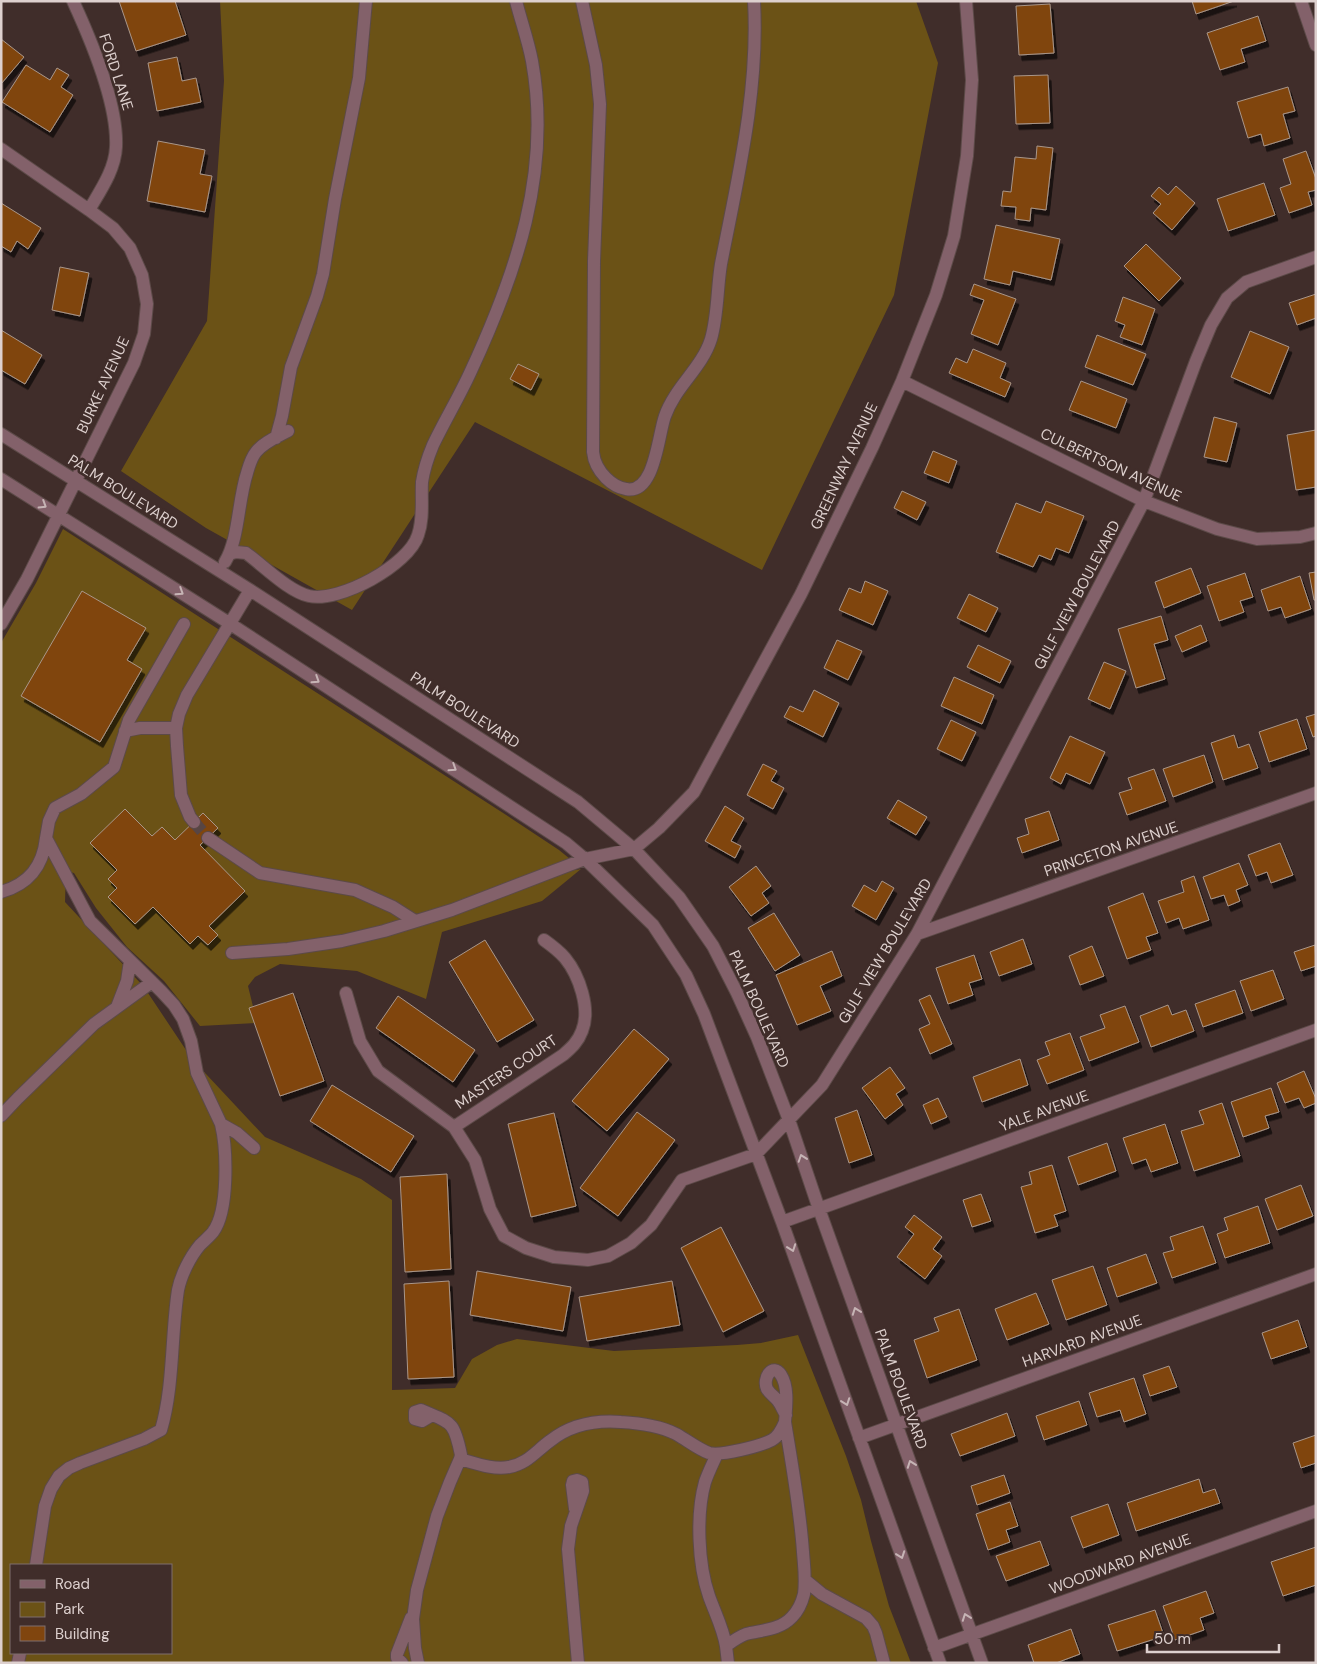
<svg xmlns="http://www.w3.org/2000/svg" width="1317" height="1664" font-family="'DM Sans',sans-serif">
  <defs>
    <filter id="shadow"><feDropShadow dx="3" dy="5.5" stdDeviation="0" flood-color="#0009"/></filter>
  </defs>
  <rect width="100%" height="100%" fill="#402d2a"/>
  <path fill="#6b5216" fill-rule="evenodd" d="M220,1H916L938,63L894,295L762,570L475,422L352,610L206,528L121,471L207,321L224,81Z
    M63,529L500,811L559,850L575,863L576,870L581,869L542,901L442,932L426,999L357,971L280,964L255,977L248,986L257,1023L200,1026L164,981L127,947L96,908L74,873L66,871L65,902L144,987L192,1059L265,1137L361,1179L392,1200V1390L455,1388L472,1359L497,1345L517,1339L614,1351L737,1345L761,1343L798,1335L846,1456L861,1500L871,1541L889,1606L911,1663H1V643L36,583ZM11,1565H171V1653H11Z"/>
  <path fill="#80450e" stroke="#a99689" filter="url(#shadow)" d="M119,1H175L186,35L136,51Z
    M1192,1H1234L1196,14Z
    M1050,4L1054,53L1019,55L1016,6Z
    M1258,16L1266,41L1241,49L1245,62L1220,70L1207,33Z
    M1,39L24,57L1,84Z
    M177,57L182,81L196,78L201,102L157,111L148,63Z
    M26,65L50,80L57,68L69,75L61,87L73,95L50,132L2,102Z
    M1048,75L1050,123L1016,124L1014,76Z
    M1288,87L1295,111L1283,114L1290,138L1264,146L1261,134L1248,138L1237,102Z
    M158,141L205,150L200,174L212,176L205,212L147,201Z
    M1037,146L1053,148L1046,210L1031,208L1030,221L1015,219L1016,207L1001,206L1003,191L1011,192L1015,157L1036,159Z
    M1306,151L1316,179V190L1308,192L1312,205L1289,213L1280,188L1291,184L1283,159Z
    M1264,183L1275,215L1228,231L1217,199Z
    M1176,186L1195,203L1172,230L1153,213L1161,204L1151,196L1159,187L1168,195Z
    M1,203L41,228L28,249L17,241L11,252L1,246Z
    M996,225L1060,239L1051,280L1013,271L1010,285L984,279Z
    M1146,244L1181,278L1159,301L1124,266Z
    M60,267L89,273L80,316L52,310Z
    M974,284L1016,299L998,345L971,334L984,300L970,295Z
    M1316,294V318L1297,325L1289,303Z
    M1123,297L1155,309L1142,345L1120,337L1125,325L1115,321Z
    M1,330L42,355L25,384L1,370Z
    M1250,331L1289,347L1270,394L1231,377Z
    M1097,335L1146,354L1133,385L1085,367Z
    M973,349L1006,363L1000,378L1011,383L1005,397L949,373L956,358L967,363Z
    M518,364L539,374L531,390L510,379Z
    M1081,381L1127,399L1116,428L1069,410Z
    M1214,417L1237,423L1227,462L1204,457Z
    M1316,430V487L1296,490L1287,435Z
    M933,451L957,461L949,483L924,473Z
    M902,491L926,502L917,520L894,508Z
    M1046,501L1084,516L1069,553L1056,548L1051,560L1039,555L1033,567L996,552L1016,503L1041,513Z
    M1191,568L1201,593L1164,608L1155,582Z
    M1316,572V600H1314L1309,573Z
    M1245,573L1253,597L1240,601L1244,612L1219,621L1207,586Z
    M1300,576L1311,609L1285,618L1281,607L1268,611L1261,590Z
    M865,581L888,591L873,625L839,610L849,588L861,593Z
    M82,591L146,628L127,660L142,669L100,742L21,696Z
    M969,594L998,608L986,632L957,618Z
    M1161,616L1168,640L1154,644L1165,679L1136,688L1118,629Z
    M1201,625L1207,641L1182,652L1175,636Z
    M837,640L862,651L848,680L824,668Z
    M978,645L1011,661L1000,683L967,667Z
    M1104,662L1126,671L1110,709L1088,699Z
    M954,677L994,695L982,724L941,706Z
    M814,690L839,703L823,737L784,717L790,706L803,712Z
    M1316,714V736L1313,737L1306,717Z
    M1297,719L1307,749L1269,762L1259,732Z
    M951,720L976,732L962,761L937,749Z
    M1234,735L1238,748L1249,744L1258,768L1223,780L1211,743Z
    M1070,736L1105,752L1090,784L1066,773L1061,784L1050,778Z
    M1204,755L1213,782L1173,797L1163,769Z
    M763,764L777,771L771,781L784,788L773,809L747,795Z
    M1154,769L1166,801L1127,815L1119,793L1132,789L1128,778Z
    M898,800L927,817L916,835L887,818Z
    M725,806L744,818L731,841L741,846L735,858L705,841Z
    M125,809L152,836L162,827L175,840L203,813L218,828L200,845L245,891L209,926L218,935L208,945L198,936L190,944L153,907L135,924L108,897L117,888L108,879L117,870L90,843Z
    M1049,811L1059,840L1022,853L1017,838L1029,834L1025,819Z
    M1280,843L1293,875L1271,883L1267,872L1256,876L1248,855Z
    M1239,863L1248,885L1236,890L1240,901L1228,906L1224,895L1211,899L1203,877Z
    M756,866L771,886L762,893L769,903L751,916L729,887Z
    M1194,876L1209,920L1183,929L1179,918L1166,923L1158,901L1184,892L1181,881Z
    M882,881L894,888L876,920L852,906L864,885L876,892Z
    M1143,893L1158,933L1146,937L1151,950L1127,959L1108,907Z
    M774,913L800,955L775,971L748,928Z
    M1023,939L1032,964L999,976L990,952Z
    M485,940L534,1020L497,1042L449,962Z
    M1315,945L1316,966L1301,971L1294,952Z
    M1092,946L1104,976L1080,985L1069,956Z
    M832,951L842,976L820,986L831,1011L797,1025L776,975Z
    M974,955L982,979L969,983L973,995L948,1004L936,968Z
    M1273,970L1284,999L1251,1011L1240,981Z
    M1235,990L1243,1013L1203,1027L1195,1004Z
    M293,993L324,1081L280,1096L249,1008Z
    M930,995L952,1044L930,1054L919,1029L930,1024L919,1000Z
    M398,996L475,1050L453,1082L376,1028Z
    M1168,1005L1172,1015L1186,1010L1194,1031L1151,1047L1140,1016Z
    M1125,1006L1139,1042L1089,1061L1080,1037L1105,1028L1100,1015Z
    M634,1029L669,1059L607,1131L572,1101Z
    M1070,1033L1084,1070L1047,1084L1037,1060L1050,1055L1045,1042Z
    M1020,1059L1028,1085L982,1102L973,1077Z
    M890,1067L905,1088L896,1094L903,1105L885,1119L862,1088Z
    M1304,1071L1316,1099V1103L1304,1108L1299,1098L1285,1103L1277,1083Z
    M332,1085L414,1136L391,1172L310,1121Z
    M1271,1088L1279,1112L1265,1116L1269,1128L1243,1137L1231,1102Z
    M938,1098L947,1117L931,1124L923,1105Z
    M1222,1103L1240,1156L1194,1171L1181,1131L1204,1124L1199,1111Z
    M857,1110L872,1155L849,1163L835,1118Z
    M637,1112L675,1140L618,1216L580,1188Z
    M554,1113L576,1206L531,1217L508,1124Z
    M1165,1124L1178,1163L1151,1172L1146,1159L1132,1164L1123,1138Z
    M1107,1143L1116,1171L1078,1185L1068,1157Z
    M1052,1165L1066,1211L1054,1215L1058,1226L1035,1233L1021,1187L1032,1184L1029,1172Z
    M447,1174L451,1269L405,1272L400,1177Z
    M1301,1185L1313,1216L1277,1230L1265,1199Z
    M981,1194L991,1221L972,1227L963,1200Z
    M1258,1206L1270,1243L1225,1258L1217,1234L1228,1230L1224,1218Z
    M914,1215L942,1237L933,1249L942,1256L925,1279L897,1257L914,1234L905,1227Z
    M1203,1226L1216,1263L1172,1278L1163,1253L1174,1250L1170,1237Z
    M721,1227L764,1311L723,1332L681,1248Z
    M1146,1254L1157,1283L1117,1297L1107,1268Z
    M1093,1266L1107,1305L1066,1320L1052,1280Z
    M477,1271L571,1287L563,1331L470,1315Z
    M449,1281L454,1377L408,1379L404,1284Z
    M672,1281L680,1325L587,1341L579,1297Z
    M1036,1293L1049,1324L1007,1340L995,1309Z
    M959,1309L977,1360L927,1378L914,1340L939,1331L934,1318Z
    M1298,1320L1307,1347L1271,1359L1262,1333Z
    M1169,1366L1177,1387L1150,1396L1143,1375Z
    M1134,1378L1146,1414L1124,1422L1120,1410L1097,1417L1089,1393Z
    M1079,1401L1087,1425L1044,1440L1036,1416Z
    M1007,1413L1015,1436L960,1456L951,1434Z
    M1316,1435V1463L1301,1468L1293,1443Z
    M1004,1475L1010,1493L977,1505L971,1486Z
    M1199,1479L1203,1493L1215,1489L1220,1503L1136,1531L1127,1503Z
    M1010,1502L1018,1526L1006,1530L1010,1542L988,1550L976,1514Z
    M1108,1504L1119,1535L1083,1548L1071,1517Z
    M1040,1541L1049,1565L1006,1581L996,1556Z
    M1316,1547V1585L1283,1596L1271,1562Z
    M1206,1591L1214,1613L1200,1618L1204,1630L1175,1640L1163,1606Z
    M1155,1610L1164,1636L1117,1651L1108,1625Z
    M1071,1629L1080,1654L1056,1663H1034L1028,1645Z"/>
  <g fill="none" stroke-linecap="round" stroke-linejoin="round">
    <path stroke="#584543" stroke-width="12" stroke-dasharray="12 6" stroke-linecap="butt" d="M194,822L208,838"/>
    <defs>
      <path id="minor" d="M73,1C91,40 118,105 116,147C115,170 100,191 89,210
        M582,1L596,65L600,104L594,261L593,452C594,462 599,471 606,478C611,483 619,488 626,489C655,495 658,435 665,416C675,387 702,368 711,339C718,315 717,288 721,264C738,177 759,90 754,1
        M1301,1L1316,45
        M1,149L89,210L113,228L130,248L142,275L147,304L144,334L134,363L27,579L1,624
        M902,381L1144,501L1217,529L1257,539L1300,537L1316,533
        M1,434L250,590L578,802L634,849L679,897L713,946L737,993L757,1037L789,1120L819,1209L982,1663
        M276,438L282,416L291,367L317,296L323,274L335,199L359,78L366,1
        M1,479L229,623L566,843L585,859L653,925L686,975L704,1014L782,1222L940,1663
        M229,554L236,552L246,553C264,566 288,591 309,596C339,603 409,565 418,535C424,518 421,500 422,482C424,469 428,457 433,445C445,420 459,397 470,373C516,274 552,172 532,61C528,40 521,21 516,1
        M225,562C239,539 238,500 247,473C249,466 251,458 256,452C264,442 277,437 288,431
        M125,731L140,728H176
        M194,822L190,817L181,795L177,746L176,728L179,714L187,695L250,590
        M46,838L49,821L55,808L81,794L114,767L129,720L184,624
        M208,838L260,873L355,890L393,907L415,921
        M1,892C29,884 43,866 46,838L90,921L161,991L174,1005L183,1019L191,1041L197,1073L221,1124L237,1133L254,1148
        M917,934L1316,793
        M232,953L288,949L342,941L384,931L452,910L585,859L634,849L659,828L694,792L801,594L872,448L902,381L936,295L954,236L967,156L972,80L966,1
        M346,993L360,1041L378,1071L454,1127L475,1160L490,1209L504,1236L526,1248L554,1257L588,1260L608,1256L631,1243L651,1225L682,1180L756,1154L822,1085L917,934L1144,501L1196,361L1211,325L1227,298L1246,282L1316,257
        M117,1007L127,981L130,961
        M1,1116L18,1098L94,1024L152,982
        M454,1127L563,1055C571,1048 578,1042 582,1031C591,1009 579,975 565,958C559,951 551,945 544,940
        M782,1222L1316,1030
        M785,1422C786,1409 789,1387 781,1375C773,1362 762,1378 767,1389C770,1394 775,1397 778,1401C781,1405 783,1410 786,1415
        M859,1438L1316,1274
        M717,1454C713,1463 708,1473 705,1482C696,1514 698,1564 709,1596C715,1613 723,1628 726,1646
        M460,1459C475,1463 493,1470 509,1467C527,1464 536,1451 550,1441C570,1425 596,1420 621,1422C639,1423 660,1426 676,1434C687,1440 698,1449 709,1453C721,1456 761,1446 772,1440C779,1436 782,1429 785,1422C792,1465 800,1508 803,1552C804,1566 806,1579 804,1594C802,1602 798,1611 792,1617C780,1630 762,1630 746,1634C738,1637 733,1641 726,1646L728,1663
        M575,1509L572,1485L573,1481L577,1480L582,1482L583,1491L571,1526L568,1549L578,1663
        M36,1565L45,1506L51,1489L59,1476L69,1468L80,1463L144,1439L161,1430C174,1386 171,1335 178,1290C181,1275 190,1257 200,1245C204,1241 209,1237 213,1232C229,1211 227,1149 221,1124
        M805,1580L822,1594L866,1618L873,1626L876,1633L884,1663
        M934,1648L1316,1511
        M18,1663L20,1653
        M402,1663L397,1658V1654L411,1618
        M418,1663L415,1648L413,1619L417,1590L437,1516L450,1482L460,1459L461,1455C454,1420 451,1423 421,1410L415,1412V1419L422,1421L432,1415"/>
    </defs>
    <use href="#minor" stroke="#5c4a48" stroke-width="14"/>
    <use href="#minor" stroke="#83616a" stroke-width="12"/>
  </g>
  <defs><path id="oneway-chevron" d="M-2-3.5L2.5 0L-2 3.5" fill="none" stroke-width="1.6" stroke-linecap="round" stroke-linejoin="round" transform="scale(1.25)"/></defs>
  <g stroke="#c6b4b5">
    <use href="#oneway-chevron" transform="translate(43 505) rotate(32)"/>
    <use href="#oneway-chevron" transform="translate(180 592) rotate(33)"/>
    <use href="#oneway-chevron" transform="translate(316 680) rotate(33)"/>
    <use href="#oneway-chevron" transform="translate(453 768) rotate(33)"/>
    <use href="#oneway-chevron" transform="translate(802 1158) rotate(-109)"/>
    <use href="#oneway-chevron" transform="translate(792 1248) rotate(70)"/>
    <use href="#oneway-chevron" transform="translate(856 1311) rotate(-110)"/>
    <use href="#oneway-chevron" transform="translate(846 1402) rotate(70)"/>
    <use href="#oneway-chevron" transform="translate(911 1464) rotate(-110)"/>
    <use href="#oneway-chevron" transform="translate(901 1555) rotate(70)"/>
    <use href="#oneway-chevron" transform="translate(966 1617) rotate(-110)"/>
  </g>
  <g text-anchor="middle" stroke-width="5" stroke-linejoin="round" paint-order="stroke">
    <g font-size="15" fill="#ddd0ce" stroke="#402d2a">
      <text transform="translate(116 72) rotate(72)" y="5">FORD LANE</text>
      <text transform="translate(103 385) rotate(-65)" y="5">BURKE AVENUE</text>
      <text transform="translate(1111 465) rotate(25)" y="5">CULBERTSON AVENUE</text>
      <text transform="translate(844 466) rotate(-65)" y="5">GREENWAY AVENUE</text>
      <text transform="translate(123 492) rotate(32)" y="5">PALM BOULEVARD</text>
      <text transform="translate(1077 595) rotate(-62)" y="5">GULF VIEW BOULEVARD</text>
      <text transform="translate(465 710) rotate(33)" y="5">PALM BOULEVARD</text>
      <text transform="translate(1111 849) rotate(-19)" y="5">PRINCETON AVENUE</text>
      <text transform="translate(885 951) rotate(-59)" y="5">GULF VIEW BOULEVARD</text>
      <text transform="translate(759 1009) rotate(66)" y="5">PALM BOULEVARD</text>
      <text transform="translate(506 1072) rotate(-34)" y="5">MASTERS COURT</text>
      <text transform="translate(1044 1111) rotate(-20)" y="5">YALE AVENUE</text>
      <text transform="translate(1082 1341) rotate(-20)" y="5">HARVARD AVENUE</text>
      <text transform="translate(901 1389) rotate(70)" y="5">PALM BOULEVARD</text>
      <text transform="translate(1120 1564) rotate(-20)" y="5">WOODWARD AVENUE</text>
    </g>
  </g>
  <rect width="1317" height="1664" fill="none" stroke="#ddd0ce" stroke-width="5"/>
  <rect x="10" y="1564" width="162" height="90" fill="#402d2a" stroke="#7f6e6c"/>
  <rect x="20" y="1580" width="25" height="8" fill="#83616a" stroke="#7f6e6c"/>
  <text x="55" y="1589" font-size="15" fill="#ddd0ce">Road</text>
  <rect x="20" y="1602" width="25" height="15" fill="#6b5216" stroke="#7f6e6c"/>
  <text x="55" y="1614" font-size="15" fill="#ddd0ce">Park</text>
  <rect x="20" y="1626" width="25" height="15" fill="#80450e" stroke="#7f6e6c"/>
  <text x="55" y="1639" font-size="15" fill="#ddd0ce">Building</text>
  <path d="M1147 1644v8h132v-8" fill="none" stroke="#ddd0ce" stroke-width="2.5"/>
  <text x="1154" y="1644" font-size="15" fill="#ddd0ce" stroke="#402d2a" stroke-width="4" paint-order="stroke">50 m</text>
</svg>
